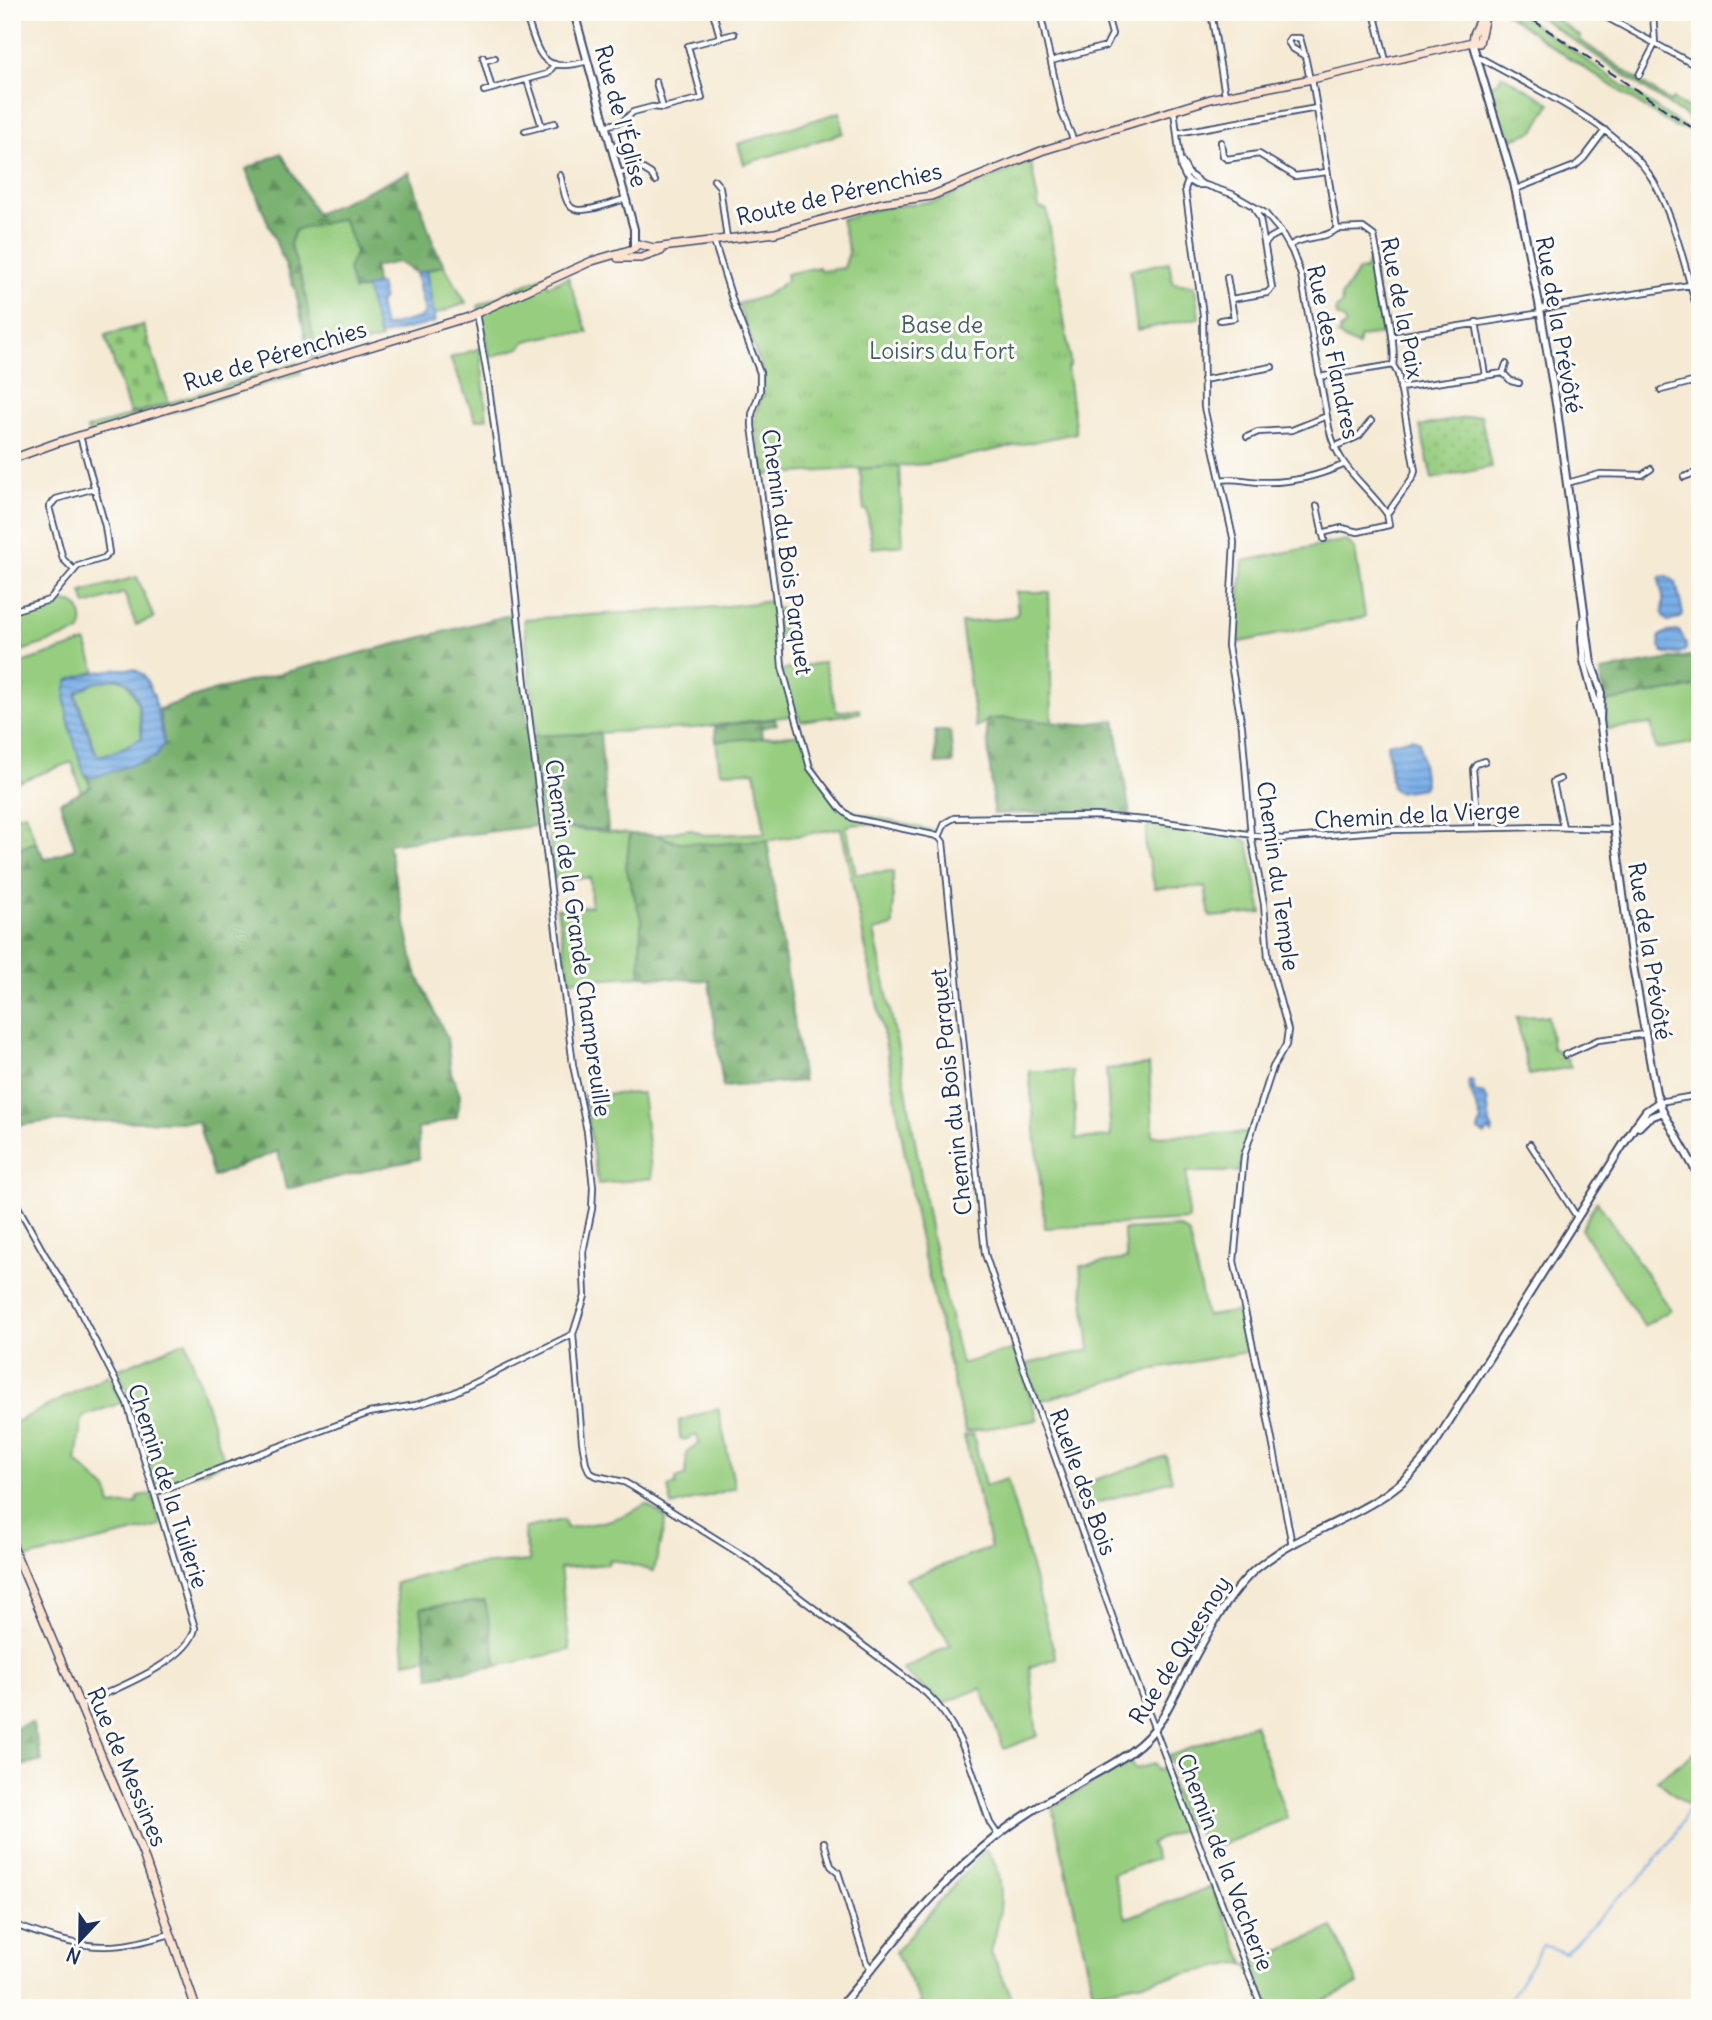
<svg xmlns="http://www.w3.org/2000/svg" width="1712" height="2020" font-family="Delius,sans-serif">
  <defs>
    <pattern id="forest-firs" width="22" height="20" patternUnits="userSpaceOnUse" patternTransform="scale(1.75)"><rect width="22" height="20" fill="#78b06e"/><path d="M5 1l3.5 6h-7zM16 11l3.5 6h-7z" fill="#62905e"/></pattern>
    <pattern id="cemetery-stones" width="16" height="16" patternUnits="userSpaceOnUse" patternTransform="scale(1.75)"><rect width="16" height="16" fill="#96cd7f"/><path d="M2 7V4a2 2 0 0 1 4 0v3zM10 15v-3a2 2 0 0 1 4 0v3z" fill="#81b070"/></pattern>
    <pattern id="park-tufts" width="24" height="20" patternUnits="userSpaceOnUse" patternTransform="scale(1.75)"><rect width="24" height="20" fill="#96cd7f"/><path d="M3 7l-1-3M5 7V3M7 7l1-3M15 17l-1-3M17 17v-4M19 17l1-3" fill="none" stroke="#81b070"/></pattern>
    <pattern id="garden-dots" width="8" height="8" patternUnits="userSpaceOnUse" patternTransform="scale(1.75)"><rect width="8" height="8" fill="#96cd7f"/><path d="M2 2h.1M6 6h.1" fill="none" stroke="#81b070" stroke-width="1.8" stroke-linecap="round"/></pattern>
    <pattern id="water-rules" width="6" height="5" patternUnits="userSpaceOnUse" patternTransform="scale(1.75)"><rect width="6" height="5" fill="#79afe7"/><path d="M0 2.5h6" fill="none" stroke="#628fbe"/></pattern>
  </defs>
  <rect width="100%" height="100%" fill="#fdfcf7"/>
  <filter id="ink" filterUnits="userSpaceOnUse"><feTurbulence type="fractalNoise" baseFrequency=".0143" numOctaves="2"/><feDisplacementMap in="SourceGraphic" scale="14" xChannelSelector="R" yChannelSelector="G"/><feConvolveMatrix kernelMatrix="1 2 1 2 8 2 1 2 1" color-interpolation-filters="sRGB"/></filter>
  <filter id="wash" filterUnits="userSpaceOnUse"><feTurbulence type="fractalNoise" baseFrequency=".00686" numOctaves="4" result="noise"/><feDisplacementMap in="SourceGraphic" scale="28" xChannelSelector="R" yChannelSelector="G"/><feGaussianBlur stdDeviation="1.57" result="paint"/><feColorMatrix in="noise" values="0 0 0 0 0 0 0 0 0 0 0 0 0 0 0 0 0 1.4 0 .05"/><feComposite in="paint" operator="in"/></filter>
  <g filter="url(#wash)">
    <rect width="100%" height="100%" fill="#f5ead4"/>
    <path fill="#96cd7f" stroke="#587e6e" stroke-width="2" d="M1504,12H1516L1700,138L1684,128H1676L1557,50Z
      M1532,12C1553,12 1564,26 1581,37L1580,40L1670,102L1673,99L1700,117V126Z
      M840,112L843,133L744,164L738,144Z
      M343,218L356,252L348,269L354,291L366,288L381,339L317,357L303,284L290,244L295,230Z
      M1371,261L1381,311L1377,312V314H1381L1384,334L1360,337L1358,346L1337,335L1340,334V330L1346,325L1344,319L1337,316L1336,309L1342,304L1341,297L1358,271L1365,270L1368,262Z
      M1169,262L1173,283L1195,286L1199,318L1137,330L1130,270Z
      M444,265L466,303L434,315L426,271Z
      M544,276L548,286L568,277L588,333L559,334L526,341L520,348L490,357L478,306Z
      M480,348L487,418L476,420L450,358Z
      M297,363L301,373L90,437L87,429Z
      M899,466L903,545L872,548L867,510H864L860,469Z
      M1346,540L1355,549L1365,617L1235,643L1243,561Z
      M137,577L154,618L136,625L124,593L86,605L82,592Z
      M1016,592H1049L1052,723L1011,718L989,719L976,728L961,623L1010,618L1018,613Z
      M772,601L774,608H782L783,634L776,636L780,671L824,662L837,712L859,709L860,713L801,721L798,715L694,728L536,736L524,619L719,607Z
      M55,603C60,603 69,601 74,604C83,609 84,625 80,632L12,654V618L50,608Z
      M86,642L96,672L69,680L65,701L84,773L91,787L81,792L72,762L18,782L12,769V666Z
      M115,678L127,682L138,704L142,738L117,751L99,756L97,755L76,695C83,683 102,679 115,678Z
      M1700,686V742L1656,749L1651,724L1607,729L1604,702Z
      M805,734C812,764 828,794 853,812L938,832L935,837C908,831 874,819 846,826L856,874L893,871V926L874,931L905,1083L932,1239L961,1364L1014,1349L1038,1420L965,1432L918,1231L890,1066L841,828C787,837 709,857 657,835L690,829L704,835L765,833L755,771L720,772L716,741Z
      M1148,824L1239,837L1248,842L1262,913L1210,917L1205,887L1155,888L1145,847Z
      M548,827L630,834L626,867L641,919L640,976L570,980L557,909L591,906L590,878H553Z
      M1149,1065L1153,1136L1247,1133L1239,1172H1187L1188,1220L1045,1228L1029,1071H1073L1076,1139L1111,1137L1106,1069Z
      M642,1093L652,1178L598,1184L584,1095Z
      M1597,1201L1671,1310L1644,1326L1581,1229Z
      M1180,1227L1189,1234L1206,1316L1240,1311L1251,1351L1151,1370L1039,1401L1026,1364L1090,1350L1080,1266L1127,1259L1123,1230Z
      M186,1341L225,1463L161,1487L155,1483L133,1403L117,1370Z
      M108,1375L121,1403L84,1416L81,1424L76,1461L108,1491L111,1506L137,1503L138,1496L152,1494L161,1526L27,1558L12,1527V1424Z
      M718,1408L735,1488L672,1506L668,1487L676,1485V1479L685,1476L687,1451L700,1443L696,1435L684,1440L680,1438L679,1421Z
      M973,1434L985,1486L1007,1479L1056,1658L1030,1667L1037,1736L1004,1749L981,1688L942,1704L902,1670L951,1645L906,1579L991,1548L964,1436Z
      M1166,1456L1172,1480L1077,1509L1070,1488Z
      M646,1504L666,1518L654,1571L609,1559L608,1564L560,1568L570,1650L497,1666L484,1601L421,1608L427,1658L405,1662L395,1583L463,1566L530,1561L524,1538L525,1528L563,1520L567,1528C599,1523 618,1521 646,1504Z
      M1254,1724L1287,1818L1205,1852L1169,1756Z
      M1700,1749V1792L1691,1808L1657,1780Z
      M1130,1761L1134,1769L1154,1764L1157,1770L1165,1768L1189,1827L1150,1843L1157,1859L1113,1874L1126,1918L1211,1887L1246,1965L1239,1963L1093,1992L1052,1807Z
      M986,1849C1010,1878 1000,1919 991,1952L1017,2008H916L921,2003L895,1952Z
      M1333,1927L1358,1984L1308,2008H1265L1248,1965Z"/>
    <path fill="url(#forest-firs)" stroke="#4a7066" stroke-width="2" d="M281,153L316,214L409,172L435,248L444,265L416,273L398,262L374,267L376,285L354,291L348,269L356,251L343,219L295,230L290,244L303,284L317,357L310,359L295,289L246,169Z
      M513,614L529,736L600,733L608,830L537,826L388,844L415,970L447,1038L451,1072L460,1095L457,1117L418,1129L419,1159L286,1189L278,1151L213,1177L198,1122L51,1121L12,1126V851L36,842L45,860L75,848L60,802L91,787L86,775L94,778L115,769L156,757L164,742L159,709L219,689Z
      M1700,640V686L1604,702L1601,671L1694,655Z
      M1011,718L1079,725L1115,720L1130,815L1067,812L994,814L986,722L989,719Z
      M775,719L777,724L761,728L762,738L716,741L715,726Z
      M935,731H950L953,763L936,764Z
      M630,834L657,835L674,842L716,844L767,840L803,1081L723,1087L709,981L640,976L641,919L626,867Z
      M485,1601L497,1666L430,1677L421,1608Z
      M32,1722L42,1761L12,1768V1729Z"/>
    <path fill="url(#cemetery-stones)" stroke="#587e6e" stroke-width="2" d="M143,325L169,403L130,414L105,335Z"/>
    <path fill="url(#park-tufts)" stroke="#587e6e" stroke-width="2" d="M1502,75L1550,103L1534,131L1504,142L1488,85L1497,83Z
      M1031,162L1039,208L1047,210L1069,352L1070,365L1067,368L1076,433L928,464L763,475L754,417L764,392V375L738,304L765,296L787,281L786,274L819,267L820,271L844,268L849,252L841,219L885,207L938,201Z
      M1548,1016L1552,1048L1564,1054L1571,1067L1529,1075L1516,1017Z"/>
    <path fill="url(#garden-dots)" stroke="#587e6e" stroke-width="2" d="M1481,415L1491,467L1432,479L1420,426Z
      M25,813L36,842L12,851V817Z"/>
    <path fill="url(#water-rules)" stroke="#4a6fa2" stroke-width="2" fill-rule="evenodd" d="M426,271L435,322L379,336L366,288L380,284L383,297L379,304L384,327L419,318L425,313L416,273Z
      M1667,576L1676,582L1683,614L1680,618L1669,622C1659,615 1663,610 1663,601C1664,592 1658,586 1660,577Z
      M1679,631L1686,643V650L1677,654H1665L1660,647L1659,636L1667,632Z
      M117,669H133L144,675L154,696L164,743L156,757L92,778L84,773C77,751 57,698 69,680L91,673ZM119,678C140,686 141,718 142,738L117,751L99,756L95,752L76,699L77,692L94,683Z
      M1412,738L1419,742L1425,784L1423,788L1397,792L1392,788L1387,744Z
      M1470,1080L1473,1082L1475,1092L1484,1094L1487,1098L1490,1125L1493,1129L1492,1134L1489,1130L1485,1135L1478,1131L1481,1120L1468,1084Z"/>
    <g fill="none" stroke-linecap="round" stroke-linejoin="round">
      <path stroke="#79afe7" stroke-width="2" d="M1504,2008L1543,1945L1565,1953L1620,1896L1637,1882L1673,1838L1700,1788"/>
    </g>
  </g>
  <g filter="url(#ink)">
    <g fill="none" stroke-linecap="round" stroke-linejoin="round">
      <defs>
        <path id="minor" d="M524,12C540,49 535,76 588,61
          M713,12L720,37
          M1040,12L1062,113L1074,141
          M1072,12L1073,16
          M1211,12L1225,95
          M1374,12L1386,61
          M1597,12L1700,68
          M473,15L476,12
          M1305,56L1300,38H1290L1288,42L1292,48L1305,56L1310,80
          M1477,56C1532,88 1622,126 1654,182C1676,222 1687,276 1700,319
          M483,57L492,89
          M484,61L495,58
          M1051,61L1106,46L1112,34L1106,12
          M1639,75L1655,44L1653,12
          M1312,79L1337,229
          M527,80L542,127
          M656,82L663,108
          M484,91L547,74L555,64
          M1174,110L1181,168L1187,180L1196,185H1205L1232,194L1265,213L1281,232L1292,251L1301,275L1329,428C1339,471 1364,481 1387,514
          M606,126L623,121L633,112L652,107L663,108L702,98L688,46L734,34
          M525,131L555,123
          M1177,133L1317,108
          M1221,142L1223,156L1227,159L1259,154L1295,176L1327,172
          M1182,162L1189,174L1202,184
          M618,173L643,169L651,174L655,181
          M560,175C563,184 564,201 571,207C580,216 614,202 625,199
          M714,180L720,187L727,239
          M1188,181L1185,189L1203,315L1204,407L1234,542L1228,646L1242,727L1251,836L1264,904L1268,957L1288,1030L1286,1045L1273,1067L1244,1156L1234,1261L1263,1393L1292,1545
          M1516,189L1575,166L1584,158L1605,130
          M714,241L734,305L760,373V391L752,414V426L778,615L782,667L810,768L841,809L852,818L933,835L939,837L943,842L985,1254L1032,1393L1124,1649L1262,2008
          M1265,244L1270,238L1281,232
          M1289,246C1304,235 1324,240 1337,229
          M1231,299L1267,293L1272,288L1260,219L1255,209
          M1540,309L1690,285
          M476,313L488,381L512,560L525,684L573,1065L587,1131L593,1187L592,1209L583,1252L585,1296L573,1334L582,1441L586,1464L590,1473L597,1476L624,1482L633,1487L750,1560L926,1693C964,1728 973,1777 990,1823L998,1835
          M1220,320L1234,318L1227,277
          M1476,322L1485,375
          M1392,337L1541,313
          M1506,364L1503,373L1511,381L1519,383
          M1319,377L1393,365
          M1203,380L1272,367
          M1400,388L1503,373
          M1661,390L1700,380
          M1247,437L1258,432L1292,430L1327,416
          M1334,447L1359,436L1371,421
          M1684,477L1700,471
          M1220,480C1235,477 1248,482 1263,482C1292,483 1318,476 1343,465
          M1567,483L1600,474L1642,475L1651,469
          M1317,506L1324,539
          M1697,506L1700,505
          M1322,533L1342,528L1358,532L1389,525L1387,514L1413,477L1415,471L1398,374L1393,365C1398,347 1378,260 1374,236L1363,228L1337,229
          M74,570L63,559L49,507L56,499L95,488
          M12,611L49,600L78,566L104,558L109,553L105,526L80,436
          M1560,779L1553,782L1563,827
          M1478,829L1473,769L1476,764L1485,761
          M939,837L945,823L954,818L1095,816L1158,821L1281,839L1389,830L1548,827L1614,829
          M1565,1055L1598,1040L1645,1034
          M1659,1102L1700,1095
          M1530,1144L1577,1217
          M12,1196L45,1255L75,1302L127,1403L195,1628C189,1662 110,1691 80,1705
          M154,1493L369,1413L416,1405L453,1393L573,1334
          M824,1842L831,1866L838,1872L866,1962L871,1968
          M12,1924C40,1934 72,1946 102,1946C125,1947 148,1940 171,1934"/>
        <path id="tertiary" d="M574,12L634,229V247
          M1472,42L1514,183L1539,303L1557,410L1591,663L1601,690L1600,720
          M1583,621L1582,639L1584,661L1600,720L1631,955L1656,1093L1663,1112L1700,1178
          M1639,1127L1648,1118L1663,1112
          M839,2008C889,1949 936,1884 997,1836C1026,1812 1059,1795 1091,1776C1118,1761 1144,1747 1161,1720C1186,1676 1219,1600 1257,1568C1317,1519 1388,1516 1434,1445L1635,1126L1646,1111L1659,1102"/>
        <path id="secondary" d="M1472,42L1473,34L1481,17
          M633,249L638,244L654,248L775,233L882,203L931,196L1041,151L1214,98L1312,79L1472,42L1479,43L1486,12
          M618,258H641L661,251
          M12,459L56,443L468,317L592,261L633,249
          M12,1545L143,1854L196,2008"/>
      </defs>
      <use href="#minor" stroke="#3c4b70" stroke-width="8"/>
      <use href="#tertiary" stroke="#3c4b70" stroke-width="10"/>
      <use href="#secondary" stroke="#3c4b70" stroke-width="10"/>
      <use href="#minor" stroke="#fff" stroke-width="4.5"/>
      <use href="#tertiary" stroke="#fff" stroke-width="6"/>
      <use href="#secondary" stroke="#fde4d1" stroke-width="7"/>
      <path stroke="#1b2f5e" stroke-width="2" stroke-dasharray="10 5" stroke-linecap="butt" d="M1521,12L1700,133"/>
    </g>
  </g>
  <g text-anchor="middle" stroke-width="6" stroke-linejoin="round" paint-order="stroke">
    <g font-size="23" fill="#1b2f5e" stroke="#fdfcf7">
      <text transform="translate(621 116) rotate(75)" y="8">Rue de l'Église</text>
      <text transform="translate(839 194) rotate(-13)" y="8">Route de Pérenchies</text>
      <text transform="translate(1402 308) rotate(79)" y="8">Rue de la Paix</text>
      <text transform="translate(1559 325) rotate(80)" y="8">Rue de la Prévôté</text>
      <text transform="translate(1333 352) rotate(78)" y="8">Rue des Flandres</text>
      <text transform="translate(275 356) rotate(-17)" y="8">Rue de Pérenchies</text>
      <text transform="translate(787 552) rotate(82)" y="8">Chemin du Bois Parquet</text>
      <text transform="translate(1417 815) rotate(-3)" y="8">Chemin de la Vierge</text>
      <text transform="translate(1278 876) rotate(82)" y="8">Chemin du Temple</text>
      <text transform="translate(578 938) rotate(82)" y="8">Chemin de la Grande Champreuille</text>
      <text transform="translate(1650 951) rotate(81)" y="8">Rue de la Prévôté</text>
      <text transform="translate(951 1092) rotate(-96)" y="8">Chemin du Bois Parquet</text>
      <text transform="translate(1083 1482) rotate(70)" y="8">Ruelle des Bois</text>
      <text transform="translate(168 1486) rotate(72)" y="8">Chemin de la Tuilerie</text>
      <text transform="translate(1180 1650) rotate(-58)" y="8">Rue de Quesnoy</text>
      <text transform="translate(127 1767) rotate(67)" y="8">Rue de Messines</text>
      <text transform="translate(1225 1862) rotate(69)" y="8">Chemin de la Vacherie</text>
    </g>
    <g font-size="23" fill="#405e68" stroke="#fdfcf7">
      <text x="942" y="333">Base de<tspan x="942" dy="26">Loisirs du Fort</tspan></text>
    </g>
  </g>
  <rect width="1712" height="2020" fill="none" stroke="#fdfcf7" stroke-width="42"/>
  <g transform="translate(80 1940) rotate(202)" stroke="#fdfcf7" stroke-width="5" paint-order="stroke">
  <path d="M0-5L12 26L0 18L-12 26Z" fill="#1b2f5e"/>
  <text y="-10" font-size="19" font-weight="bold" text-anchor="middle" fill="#1b2f5e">N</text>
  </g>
</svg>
